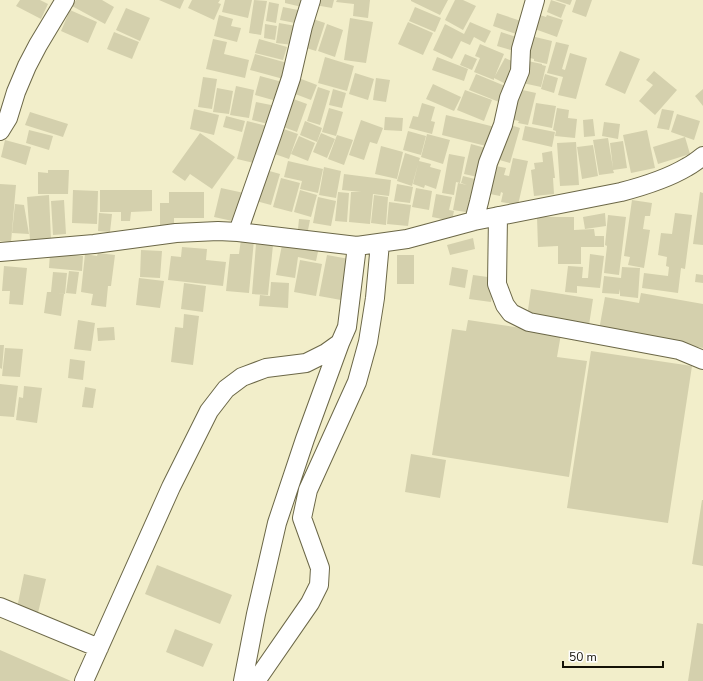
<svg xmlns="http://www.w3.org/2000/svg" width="703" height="681" font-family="'Nunito Sans',sans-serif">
  <rect width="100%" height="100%" fill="#f2eeca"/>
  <path fill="#d4d0ad" d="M20,0H40L48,4L41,19L16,6Z
    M76,0H102L114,7L105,24L72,6Z
    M159,0H184L180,9Z
    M192,0H220L218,3L221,4L214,20L188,8Z
    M225,0H252L248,18L222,12Z
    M254,0L267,1L261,35L249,33Z
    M285,0H308L306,8L285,3Z
    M316,0H334L332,8L315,5Z
    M337,0H370L368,18L353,16L354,4L336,2Z
    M411,0H448L440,15L411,1Z
    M455,0H463L476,6L463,30L445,20Z
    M551,0L566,5L561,18L547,12Z
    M555,0H572L570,5Z
    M576,0H592L586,17L572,12Z
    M269,2L279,4L276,23L266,21Z
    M283,7L303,11L300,24L280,20Z
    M415,7L441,18L435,32L409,21Z
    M126,8L150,18L140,41L116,30Z
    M70,10L97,22L88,43L61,31Z
    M497,13L524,22L519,35L493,26Z
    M537,14L546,17L547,15L563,20L557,37L532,28Z
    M219,15L233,19L231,26L241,28L237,42L214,36Z
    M310,18L325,23L316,51L300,46Z
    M350,18L373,22L366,63L344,60Z
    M408,22L433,33L423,55L398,44Z
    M470,22L491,31L485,43L474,37L470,45L461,41L452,59L433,50L445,24L464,34Z
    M279,23L296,26L293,45L276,43Z
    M265,24L277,26L275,40L264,38Z
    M327,24L343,30L335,57L318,51Z
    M114,32L139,42L132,59L107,49Z
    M501,32L522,39L518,52L497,46Z
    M531,36L552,41L547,64L534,61V59L526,57Z
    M213,39L227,42L224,54L249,60L245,78L206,69Z
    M259,39L287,47L283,60L255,53Z
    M556,42L569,45L562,69L565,70L570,53L587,58L576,99L558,95L563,77L547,73Z
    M480,44L504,54L495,76L505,58L516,63L506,84L494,78V80L474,72L480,58L475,56Z
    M620,51L640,59L625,94L605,85Z
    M255,54L291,64L287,80L250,70Z
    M465,54L477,59L472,70L460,65Z
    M325,57L354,66L347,91L318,83Z
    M437,57L468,69L464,81L432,70Z
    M523,60L542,64V65L546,66L541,87L518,82Z
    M654,71L677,90L655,115L639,101L653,85L646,80Z
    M355,73L374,79L368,100L349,94Z
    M476,74L505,86L499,102L469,90Z
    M545,74L558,78L554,93L541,89Z
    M260,76L286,83L280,102L255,95Z
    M203,77L217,79L212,109L198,107Z
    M296,77L317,85L311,100L290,92Z
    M376,78L390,80L386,102L373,100Z
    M433,84L461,97L454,111L426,99Z
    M236,86L254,90L249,118L230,115Z
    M318,87L330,91L320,125L307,121Z
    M217,88L233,91L229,114L213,112Z
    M333,89L346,93L342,108L329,105Z
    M518,89L536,93L528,125L518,123L519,121L510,119Z
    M703,89V106L695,96Z
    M465,90L492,100L484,121L457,110Z
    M288,97L307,104L297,132L278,125Z
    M256,102L276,106L272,125L252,120Z
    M422,103L435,107L431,121L435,122L432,134L409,128L413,116L418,117Z
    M536,103L556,106L552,128L532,124Z
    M329,108L343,112L336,136L322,132Z
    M557,108L569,110L568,118L577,119L575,138L555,136L556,131L553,130Z
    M194,109L219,115L214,135L190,129Z
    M662,109L674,111L669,130L657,128Z
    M30,112L68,124L63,137L25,125Z
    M677,114L700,121L694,140L671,132Z
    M446,115L495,127L490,147L442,135Z
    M226,116L245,121L242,132L223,127Z
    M385,117L403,118L402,131L384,130Z
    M593,119L595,136L584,137L583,120Z
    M361,120L383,128L377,144L370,142L364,160L349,155Z
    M247,121L267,126L258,164L237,159Z
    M305,121L322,128L317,142L300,135Z
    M604,122L620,124L618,139L602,136Z
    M507,124L520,128L510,163L496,159Z
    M525,126L555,132L552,147L522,140Z
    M278,127L298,134L289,159L269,152Z
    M29,130L53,136L49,150L26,143Z
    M647,130L655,168L631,173L623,135Z
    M408,131L426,136L421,155L403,150Z
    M200,133L235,157L212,189L190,174L185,181L172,172Z
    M321,133L335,139L327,158L313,152Z
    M427,134L450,140L443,164L421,157Z
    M337,135L353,140L344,165L328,159Z
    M299,136L315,143L308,161L291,154Z
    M685,137L690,154L658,164L653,147Z
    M608,138L613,168L610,143L623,141L627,168L613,170L614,173L599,175L593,140Z
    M5,140L31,147L26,165L1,157Z
    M576,142L579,185L560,186L557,143Z
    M471,144L489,149L482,178L464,174Z
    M593,145L598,176L582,179L577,147Z
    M381,146L403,152L397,179L375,174Z
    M552,151L555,178H553L554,194L534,196L531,170L535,169L534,163L543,162L542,153Z
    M405,153L420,158L419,161L431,164L430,167L441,170L436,189L425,185L424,188L413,184L418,164L412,186L397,181Z
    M449,154L465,157L460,183L456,182L454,195L442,193Z
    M513,158L528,161L518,205L501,202L503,193L501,192L500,196L485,193L491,165L506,168L504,175L509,176Z
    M288,161L323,169L318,193L300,189L302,181L284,177Z
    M324,167L341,171L336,198L319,195Z
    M48,170H69L68,194H38V172L48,173Z
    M266,170L280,174L271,205L256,201Z
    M344,174L391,180L389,196L373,194L370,224L349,222L351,192H361L342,190Z
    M463,176L483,181L472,213L453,210L458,183L467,185L461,183Z
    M281,178L300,183L292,212L273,207Z
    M0,184L16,185L11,242L0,241Z
    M397,184L413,187L410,203L394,201Z
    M221,188L244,193L237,222L214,217Z
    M416,188L432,191L429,210L412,207Z
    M73,190L98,191L97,224L72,223Z
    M100,190H152V211L131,212L130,221H121V212H100Z
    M300,190L317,195L311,217L294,212Z
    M169,192H204V218H174V226H160V203H169Z
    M338,192L349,193L347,222L335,221Z
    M700,192L703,193V245L693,244Z
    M436,194L452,197L449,210L454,211L452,221L432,217Z
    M49,195L51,239L30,240L27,197Z
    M374,195L388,197L386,225L371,223Z
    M318,197L336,201L331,226L313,223Z
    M64,200L66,234L53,235L51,201Z
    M632,200L652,203L650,216H645L643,229L650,230L644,268L628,265L630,257L624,256Z
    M389,202L411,205L408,226L387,224Z
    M15,204L24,205L29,234L12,233Z
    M99,213L112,214L110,232L98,231Z
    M605,213L606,226L585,229L583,217Z
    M675,213L692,215L685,269L681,268L678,293L642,288L644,273L668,276L669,267L666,266L667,257L658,255L661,233L672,234Z
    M608,215L626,217L619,275L604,273L607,246L605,245Z
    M537,217H574V230L594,229L595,236H604V247H581V264H558V246L538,247Z
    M299,219L310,220L308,230L298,229Z
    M473,238L475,249L450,255L447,245Z
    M241,239L254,240L249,293L226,291L230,254H239Z
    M283,240L319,247L316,261L298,257L295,278L276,275Z
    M256,244L273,245L268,295L252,294Z
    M182,247L207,249L206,260L226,262L223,286L168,280L171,256L181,257Z
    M141,250L162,251L160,278L140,277Z
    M50,253L83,256L82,271L49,268Z
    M98,253L115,255L111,286H108L106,307L91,305L93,294L81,292L85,254L97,256Z
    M590,254L604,256L600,288L577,286V293L565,292L568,266L583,267L582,278H588Z
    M327,255L349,259L341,300L319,296Z
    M397,255H414V284H397Z
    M300,260L322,264L316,296L294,292Z
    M4,266L27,268L23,305L9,304L10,291H2Z
    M452,267L468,270L465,288L449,285Z
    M622,267L640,268L638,298L620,296V289L619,294L602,293L604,276L621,278Z
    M69,271L79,272L76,294L66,293Z
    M53,272L67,273L65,294L57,293L64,294L61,316L44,313L47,292H51Z
    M696,274L703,275V283L695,282Z
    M473,275L495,278L491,302L469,299Z
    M139,278L164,281L160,308L136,305Z
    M271,282L289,283L288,308L259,306L260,295L270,296Z
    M184,283L206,286L203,312L181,309Z
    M531,289L593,299L589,325L527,317Z
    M641,293L703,304V348L599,330L605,297L639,303Z
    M184,314L199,316L193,365L171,362L175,327L183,328Z
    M78,320L95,323L91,351L74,349Z
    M468,320L561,334L557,357L587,361L569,477L432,455L452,329L466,331Z
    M114,327L115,340L98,341L97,328Z
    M0,345H4L2,369L0,368Z
    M5,348L23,349L20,377L2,376Z
    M591,351L692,366L668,523L567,508Z
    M70,359L85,361L83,380L68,378Z
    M0,384L18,386L14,417L0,416Z
    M24,386L42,388L37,423L16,420L19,397L23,398Z
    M85,387L96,389L93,408L82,407Z
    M411,454L446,460L440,498L405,492Z
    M702,500H703V566L692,564Z
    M157,565L232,595L220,624L145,594Z
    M24,574L46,579L38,613L17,608Z
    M697,623L703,624V681H688Z
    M175,629L213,644L203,667L166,652Z
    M0,650L71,681H0Z"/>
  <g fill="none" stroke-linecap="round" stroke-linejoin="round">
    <defs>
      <path id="minor" d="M0,131L8,118L16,92L27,66L38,45L65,0
        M498,216L497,284L505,305L511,313L529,322L679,350L703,360
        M474,221L479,202L488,163L503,125L509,98L520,71L521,49L535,0
        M238,232L272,135L291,78L303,26L311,0
        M0,252L94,244L176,233L218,231L238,232L357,246L407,239L474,221L621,192C644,186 667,179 687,167C693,164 698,160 703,156
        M0,607L99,648
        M84,681L171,487L209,411L226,389L242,377L266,368L306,363L326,353L340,343L347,327L357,246
        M243,681L256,614L277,523L305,439L340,343
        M256,681L310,603L319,585L320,568L302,518L308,490L357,382L368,342L375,298L380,243"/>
    </defs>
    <use href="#minor" stroke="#6b6747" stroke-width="20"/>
    <use href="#minor" stroke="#fff" stroke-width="18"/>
  </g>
  <path d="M563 661v6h100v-6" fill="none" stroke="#141206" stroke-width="2"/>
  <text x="569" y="661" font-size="12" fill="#141206" stroke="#ffffff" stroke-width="3" paint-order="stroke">50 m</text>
</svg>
